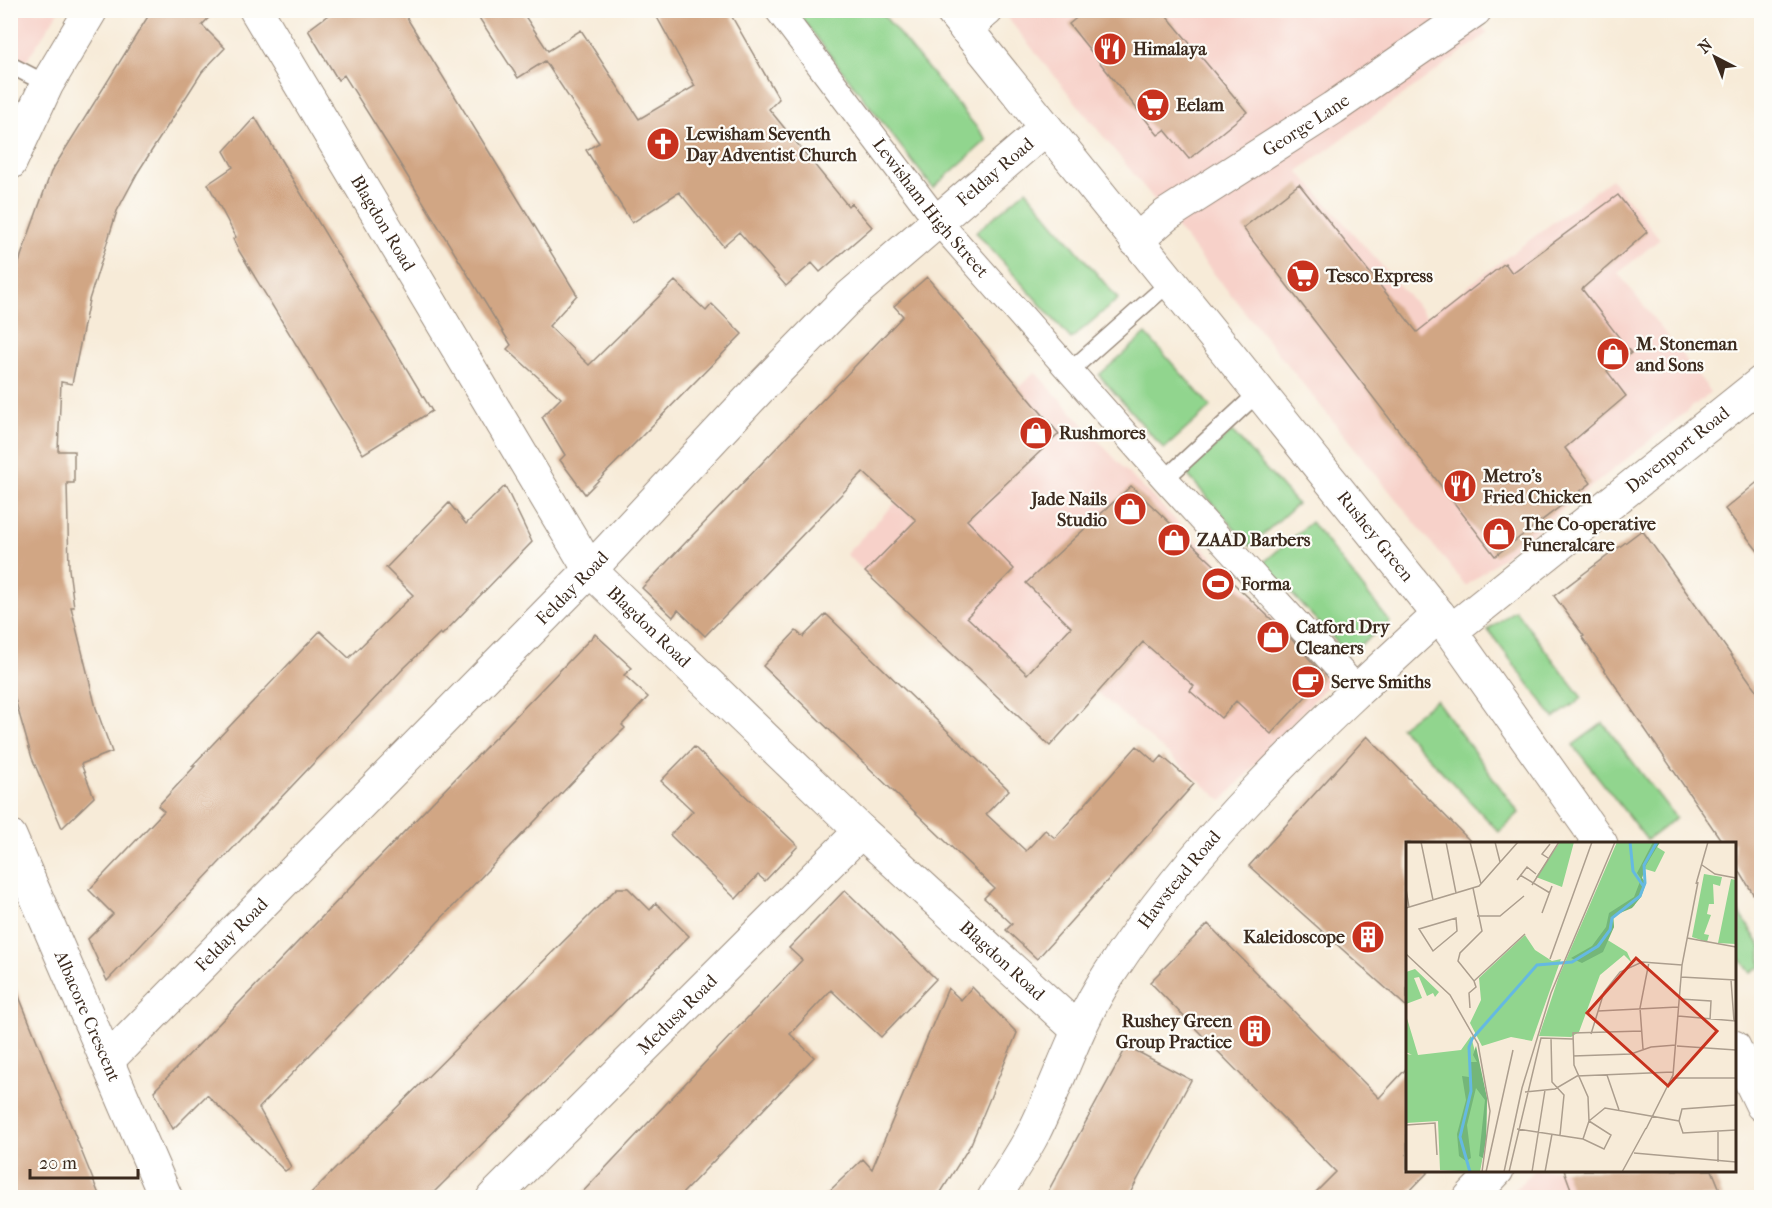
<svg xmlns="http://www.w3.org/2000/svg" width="1772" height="1208" font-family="'IM FELL French Canon',serif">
  <rect width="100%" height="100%" fill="#fdfcf7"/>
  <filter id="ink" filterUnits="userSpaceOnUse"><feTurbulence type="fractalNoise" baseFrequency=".0167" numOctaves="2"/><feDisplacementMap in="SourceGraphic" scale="12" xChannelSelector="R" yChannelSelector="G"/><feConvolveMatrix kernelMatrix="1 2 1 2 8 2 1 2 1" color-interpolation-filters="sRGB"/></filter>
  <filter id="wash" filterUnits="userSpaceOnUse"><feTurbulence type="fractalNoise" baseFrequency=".008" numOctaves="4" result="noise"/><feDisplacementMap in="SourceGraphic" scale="24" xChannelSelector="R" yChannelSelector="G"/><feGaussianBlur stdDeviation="1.35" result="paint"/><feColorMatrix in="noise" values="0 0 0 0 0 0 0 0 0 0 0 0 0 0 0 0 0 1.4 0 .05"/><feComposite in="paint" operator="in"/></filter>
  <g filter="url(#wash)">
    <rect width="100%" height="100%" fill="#f7ebd8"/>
    <path fill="#f7d1c9" d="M1192,10L1194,13L1196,10L1470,11L1488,33L1298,171L1427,317L1611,179L1660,239L1618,273L1711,392L1466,586L1002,11Z
      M11,11H59L11,84Z
      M1035,372L1131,476L1334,678L1222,801L1097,692L1050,746L846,554L896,502Z
      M1535,1170L1708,1171L1720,1197L1506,1198Z"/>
    <path fill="#91d58e" stroke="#668056" stroke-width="1.5" d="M796,11H880L987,140L933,188Z
      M1026,190L1118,299L1071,339L976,232Z
      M1146,334L1211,407L1164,449L1099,375Z
      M1232,431L1297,504L1250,546L1186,473Z
      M1311,522L1390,622L1348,654L1263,563Z
      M1515,610L1582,698L1554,718L1488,630Z
      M1436,700L1519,813L1499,832L1400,727Z
      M1603,723L1676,818L1647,840L1573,745Z
      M1735,905L1761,947V966L1751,973L1735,952Z"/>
    <g id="blocks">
      <path fill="#d1a684" d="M152,10H216L202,25L225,48L202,72L138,172L117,211L89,300L72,384L61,382L58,451H74V483H67L69,569L74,607H71L96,708L112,752L81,764L94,797L62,828L32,758L10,682V297L21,256L51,172Z
        M335,10H402L577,295L549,326L589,365L675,281L706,311L712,304L742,334L585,494L560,460L565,455L542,417L561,398L507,349L511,345L400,164L344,75L338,80L308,30Z
        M474,10H521L548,51L581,30L639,119L695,86L653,10H728L779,99L769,109L848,206L851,203L872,227L820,272L812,263L786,286L739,232L723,246L679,192L632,223L586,150L599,143L545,61L518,78Z
        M1086,10H1162L1247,112L1189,159L1165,130L1158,135L1069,24Z
        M255,117L432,411L363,454L239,251L233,239L236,237L208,184L233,167L224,151Z
        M1299,184L1417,332L1505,263L1512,273L1618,195L1647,232L1582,289L1631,353L1607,371L1626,396L1565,448L1591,483L1495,556L1243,228Z
        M927,277L1059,434L967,520L1014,569L967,617L1027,674L1071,627L1026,583L1131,486L1287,634L1321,672L1322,679L1271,734L1236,701L1221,718L1190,691L1194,686L1143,642L1050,746L865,572L916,520L863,472L705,636L678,610L673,617L642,588L903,316L894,306Z
        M1761,479V555L1725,509Z
        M505,486L532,542L442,635L440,633L401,671L107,981L88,939L113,914L89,890L164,811L158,806L195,766H192L320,631L349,658L413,595L386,568L449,503L466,524Z
        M1642,530L1761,697V907L1734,862V843H1723L1582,637L1584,636L1554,596Z
        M826,614L1009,790L986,814L1026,851L1045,830L1055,838L1137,746L1156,763L1162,756L1194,784L1037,959L1006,930L1012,924L984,898L994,888L763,666L796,631L803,637Z
        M595,634L632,668L624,675L648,697L622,725L625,728L611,742L259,1108L291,1167L285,1171L207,1095L173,1129L154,1091Z
        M1367,736L1472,843H1407V1007L1249,866Z
        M694,747L798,846L765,881L758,875L736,899L670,835L693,811L661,781Z
        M617,888H628L650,910L656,903L689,936L584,1043L429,1197H307Z
        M845,890L936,979L881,1037L831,990L790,1034L814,1057L679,1197H578L802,960L789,948Z
        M1208,924L1379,1098L1407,1068V1170H1430L1404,1197H1311L1336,1172L1150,982Z
        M12,979L87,1165L100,1197H10Z
        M972,987L1017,1033L971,1144L938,1197H823L863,1159L872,1169L948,988L961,1000Z
        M1127,1046L1191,1080L1128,1197H1045Z
        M1564,1170H1712L1723,1197H1574Z"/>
    </g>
  </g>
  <g filter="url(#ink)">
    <use href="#blocks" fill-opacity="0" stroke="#998a7b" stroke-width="1.5"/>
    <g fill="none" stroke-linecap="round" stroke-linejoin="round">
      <defs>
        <path id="service" d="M10,65L47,84
          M1071,370L1169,283
          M1165,479L1260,391"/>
        <g id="pedestrian">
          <path id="s1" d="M778,10L937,220L1165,479L1358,690"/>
        </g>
        <g id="minor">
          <path id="s2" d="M256,10L590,570L861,831L1077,1029"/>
          <path d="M965,28L987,10"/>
          <path d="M10,163L47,84L91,10"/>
          <path id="s3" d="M1136,241L1166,215L1333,108L1475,10"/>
          <path id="s4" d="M1451,631L1762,382"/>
          <path id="s5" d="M10,836L166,1198"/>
          <path id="s6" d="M108,1060L590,570L759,389L847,299L1045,129"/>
          <path id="s7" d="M493,1198L861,831"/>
          <path id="s8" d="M994,1198C1007,1176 1023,1154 1034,1132C1060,1080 1076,1025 1108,976C1196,838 1319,725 1439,615"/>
          <path d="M1470,1198L1497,1170"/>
        </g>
        <g id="trunk">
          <path id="s9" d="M951,10L1439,615L1601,844"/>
          <path d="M1734,1047L1762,1105"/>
        </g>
      </defs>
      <use href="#service" stroke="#998a7b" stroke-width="19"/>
      <use href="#pedestrian" stroke="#998a7b" stroke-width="28"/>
      <use href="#minor" stroke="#998a7b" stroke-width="35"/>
      <use href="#trunk" stroke="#998a7b" stroke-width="35"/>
      <use href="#service" stroke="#fff" stroke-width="16"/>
      <use href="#pedestrian" stroke="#fff" stroke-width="26"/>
      <use href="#minor" stroke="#fff" stroke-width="33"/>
      <use href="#trunk" stroke="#fff" stroke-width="33"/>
    </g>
  </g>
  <defs>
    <symbol id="restaurant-disc" viewBox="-11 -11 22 22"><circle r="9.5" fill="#c8321e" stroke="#fdfcf7"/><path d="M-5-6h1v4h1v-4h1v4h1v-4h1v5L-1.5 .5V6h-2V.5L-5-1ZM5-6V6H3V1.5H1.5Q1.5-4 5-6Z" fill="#fff"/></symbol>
    <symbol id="supermarket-disc" viewBox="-11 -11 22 22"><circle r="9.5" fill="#c8321e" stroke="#fdfcf7"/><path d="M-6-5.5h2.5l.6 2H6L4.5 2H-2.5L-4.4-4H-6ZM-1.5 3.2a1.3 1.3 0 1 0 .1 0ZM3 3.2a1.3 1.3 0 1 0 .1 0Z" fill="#fff"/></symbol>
    <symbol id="church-disc" viewBox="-11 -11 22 22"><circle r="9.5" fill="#c8321e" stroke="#fdfcf7"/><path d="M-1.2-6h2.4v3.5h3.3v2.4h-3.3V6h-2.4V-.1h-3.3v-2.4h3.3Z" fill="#fff"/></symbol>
    <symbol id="shop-disc" viewBox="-11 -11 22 22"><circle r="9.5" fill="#c8321e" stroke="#fdfcf7"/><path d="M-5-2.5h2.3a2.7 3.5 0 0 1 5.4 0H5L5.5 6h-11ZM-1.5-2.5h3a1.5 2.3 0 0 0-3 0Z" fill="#fff"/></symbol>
    <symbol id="stadium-disc" viewBox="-11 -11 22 22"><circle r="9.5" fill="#c8321e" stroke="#fdfcf7"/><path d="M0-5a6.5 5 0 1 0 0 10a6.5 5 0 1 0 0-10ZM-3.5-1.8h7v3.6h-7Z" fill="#fff"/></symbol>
    <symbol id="cafe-disc" viewBox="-11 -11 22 22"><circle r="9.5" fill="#c8321e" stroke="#fdfcf7"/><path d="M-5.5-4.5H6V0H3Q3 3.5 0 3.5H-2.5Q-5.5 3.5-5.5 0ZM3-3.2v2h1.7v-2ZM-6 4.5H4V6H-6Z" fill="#fff"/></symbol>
    <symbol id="building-disc" viewBox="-11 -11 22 22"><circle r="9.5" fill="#c8321e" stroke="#fdfcf7"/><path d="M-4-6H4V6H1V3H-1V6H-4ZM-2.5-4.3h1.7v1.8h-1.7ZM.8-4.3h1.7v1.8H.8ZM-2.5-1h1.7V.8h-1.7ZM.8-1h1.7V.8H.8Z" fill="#fff"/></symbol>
  </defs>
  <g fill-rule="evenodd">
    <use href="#restaurant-disc" x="1091" y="30" width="38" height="38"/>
    <use href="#supermarket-disc" x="1134" y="86" width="38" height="38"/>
    <use href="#church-disc" x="644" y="125" width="38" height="38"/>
    <use href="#supermarket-disc" x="1284" y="257" width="38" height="38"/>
    <use href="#shop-disc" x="1594" y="335" width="38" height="38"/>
    <use href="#shop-disc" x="1017" y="414" width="38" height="38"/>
    <use href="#restaurant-disc" x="1441" y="467" width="38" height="38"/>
    <use href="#shop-disc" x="1111" y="490" width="38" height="38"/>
    <use href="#shop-disc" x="1480" y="515" width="38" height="38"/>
    <use href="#shop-disc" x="1155" y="521" width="38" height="38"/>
    <use href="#stadium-disc" x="1199" y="565" width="38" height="38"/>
    <use href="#shop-disc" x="1254" y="618" width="38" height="38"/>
    <use href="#cafe-disc" x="1289" y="663" width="38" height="38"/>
    <use href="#building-disc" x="1349" y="918" width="38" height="38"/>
    <use href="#building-disc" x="1236" y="1012" width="38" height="38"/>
  </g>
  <g text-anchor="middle" stroke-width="4.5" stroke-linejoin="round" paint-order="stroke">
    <g font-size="18" font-weight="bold" fill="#3b2a1e" stroke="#fdfcf7" text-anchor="start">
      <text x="1133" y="55">Himalaya</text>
      <text x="1176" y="111">Eelam</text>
      <text x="686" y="140">Lewisham Seventh<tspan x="686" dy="21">Day Adventist Church</tspan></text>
      <text x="1326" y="282">Tesco Express</text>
      <text x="1636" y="350">M. Stoneman<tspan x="1636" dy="21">and Sons</tspan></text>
      <text x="1059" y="439">Rushmores</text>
      <text x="1483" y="482">Metro's<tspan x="1483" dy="21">Fried Chicken</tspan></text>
      <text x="1107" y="505" text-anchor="end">Jade Nails<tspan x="1107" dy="21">Studio</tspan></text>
      <text x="1522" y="530">The Co-operative<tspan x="1522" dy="21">Funeralcare</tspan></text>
      <text x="1197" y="546">ZAAD Barbers</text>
      <text x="1241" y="590">Forma</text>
      <text x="1296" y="633">Catford Dry<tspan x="1296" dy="21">Cleaners</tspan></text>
      <text x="1331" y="688">Serve Smiths</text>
      <text x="1345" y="943" text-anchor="end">Kaleidoscope</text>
      <text x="1232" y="1027" text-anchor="end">Rushey Green<tspan x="1232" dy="21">Group Practice</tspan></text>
    </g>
    <g font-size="18" fill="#3b2a1e" stroke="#fdfcf7">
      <text dy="6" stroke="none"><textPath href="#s3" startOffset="206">George Lane</textPath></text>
      <text dy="6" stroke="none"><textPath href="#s6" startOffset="1256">Felday Road</textPath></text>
      <text dy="6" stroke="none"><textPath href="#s1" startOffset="250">Lewisham High Street</textPath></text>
      <text dy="6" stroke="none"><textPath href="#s2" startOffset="248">Blagdon Road</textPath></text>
      <text dy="6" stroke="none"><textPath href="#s4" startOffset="290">Davenport Road</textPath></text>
      <text dy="6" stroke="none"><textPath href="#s9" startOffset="676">Rushey Green</textPath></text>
      <text dy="6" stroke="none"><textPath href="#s6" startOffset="662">Felday Road</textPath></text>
      <text dy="6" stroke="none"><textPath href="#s2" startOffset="734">Blagdon Road</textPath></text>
      <text dy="6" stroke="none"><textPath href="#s8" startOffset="370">Hawstead Road</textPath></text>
      <text dy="6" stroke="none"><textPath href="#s6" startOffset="176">Felday Road</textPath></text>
      <text dy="6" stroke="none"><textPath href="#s2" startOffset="1220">Blagdon Road</textPath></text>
      <text dy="6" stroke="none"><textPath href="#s7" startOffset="260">Medusa Road</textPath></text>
      <text dy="6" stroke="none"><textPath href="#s5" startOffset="196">Albacore Crescent</textPath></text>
    </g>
  </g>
  <g transform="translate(1406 842)">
    <rect width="330" height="330" fill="#f7ebd8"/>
    <path d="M154,0H168L156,45L130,35ZM211,0H254L251,5L259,10L249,30L239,27L236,36L240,41L228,64L207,74L208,85L200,97L221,110L226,121L218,113L194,133L173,190L165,195L133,194L153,134ZM298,32L316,35L314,44L307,42L308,62H303L301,72L305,73L298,92L303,93L301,100L286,95ZM325,37L330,38V102L312,101ZM119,93L129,108L146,119L155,117L126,199L105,195L76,204L64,181L75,158L73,136ZM9,127L33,150L29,155L27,151L21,154L13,135L8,136L16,156L0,162V130ZM0,173L12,213L55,208L65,194L81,257L80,297L74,330L34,328L32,279L0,281L1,212L6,213L0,210Z" fill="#91d58e"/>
    <path d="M247,0H254L239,25L236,36L240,41L235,55L226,66L207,74L208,85L197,110L176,121L165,116L186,104L200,85L203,71L228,55L235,37L231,31ZM70,204L81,256L80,297L77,316L73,314L79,258L70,246L61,283L65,316L60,319L53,314L51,292L60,258L56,234L63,235L64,220H71L67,213Z" fill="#74b679"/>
    <path fill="none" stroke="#65b9e1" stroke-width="3" d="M224,0L227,29L238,45M64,330L54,295L65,249L63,205L66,197L131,123L166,120L192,104L204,88L206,76L234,54L239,41L238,23L251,0"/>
    <path fill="none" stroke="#ac9e8e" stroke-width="1.5" d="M15,0L27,58M40,0L50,51M64,0L75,42M89,0L94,20M142,16L136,12L144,2M296,23L309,32L330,36M114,33L144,51M111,38L121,25L130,32M290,42L302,0M126,43L153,0M67,46L76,89L54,111L52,119L68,139L119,92M0,47L3,65M0,66L73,44L112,0M136,71L146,44M71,74H94L118,54M50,76L51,89L27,109L13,87ZM281,96L330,105M0,112L44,153L72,202L84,269L76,330M144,117L186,0M275,135L330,138M325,138L328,179M274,157L305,159L304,178M64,166L63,151L70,145L68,139M192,169L272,165M272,174L330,179M185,192L198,150L214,130L236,120L276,123M145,196L146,240L158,253L154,293M271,204L330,208M237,207L234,166L243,120M167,214L225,212L245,205L270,203M201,233L213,268M266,236H330M119,250L149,247L171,234L267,230M183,279L199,266L273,279L277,291L330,288M273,279L276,267L330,263M0,283L29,281L31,313M111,287L177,297L198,307L205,293L183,279M240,287L267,233L276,123L292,40M312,289V320M177,297L183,279L182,255L168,223L167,191L236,189M228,311L330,320M80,330L107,208M98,330L116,246L145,151L209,0M103,330L135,196L167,197M126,330L139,248M139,330L146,292M216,330L240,286"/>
    <path fill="#c8321e" fill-opacity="0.15" stroke="#c8321e" stroke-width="3" d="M230,116L311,189L262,244L181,171Z"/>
    <rect width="330" height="330" fill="none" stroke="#3b2a1e" stroke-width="3"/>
  </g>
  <rect width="1772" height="1208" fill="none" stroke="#fdfcf7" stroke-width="36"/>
  <g transform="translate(1715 57) rotate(318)" stroke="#fdfcf7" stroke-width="4.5" paint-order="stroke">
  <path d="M0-4.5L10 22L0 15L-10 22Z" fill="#3b2a1e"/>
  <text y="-9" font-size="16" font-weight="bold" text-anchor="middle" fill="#3b2a1e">N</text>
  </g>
  <path d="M30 1169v9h108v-9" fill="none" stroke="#3b2a1e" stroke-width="3"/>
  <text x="39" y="1169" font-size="18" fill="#3b2a1e" stroke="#fdfcf7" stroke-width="4.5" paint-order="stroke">20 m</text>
</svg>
